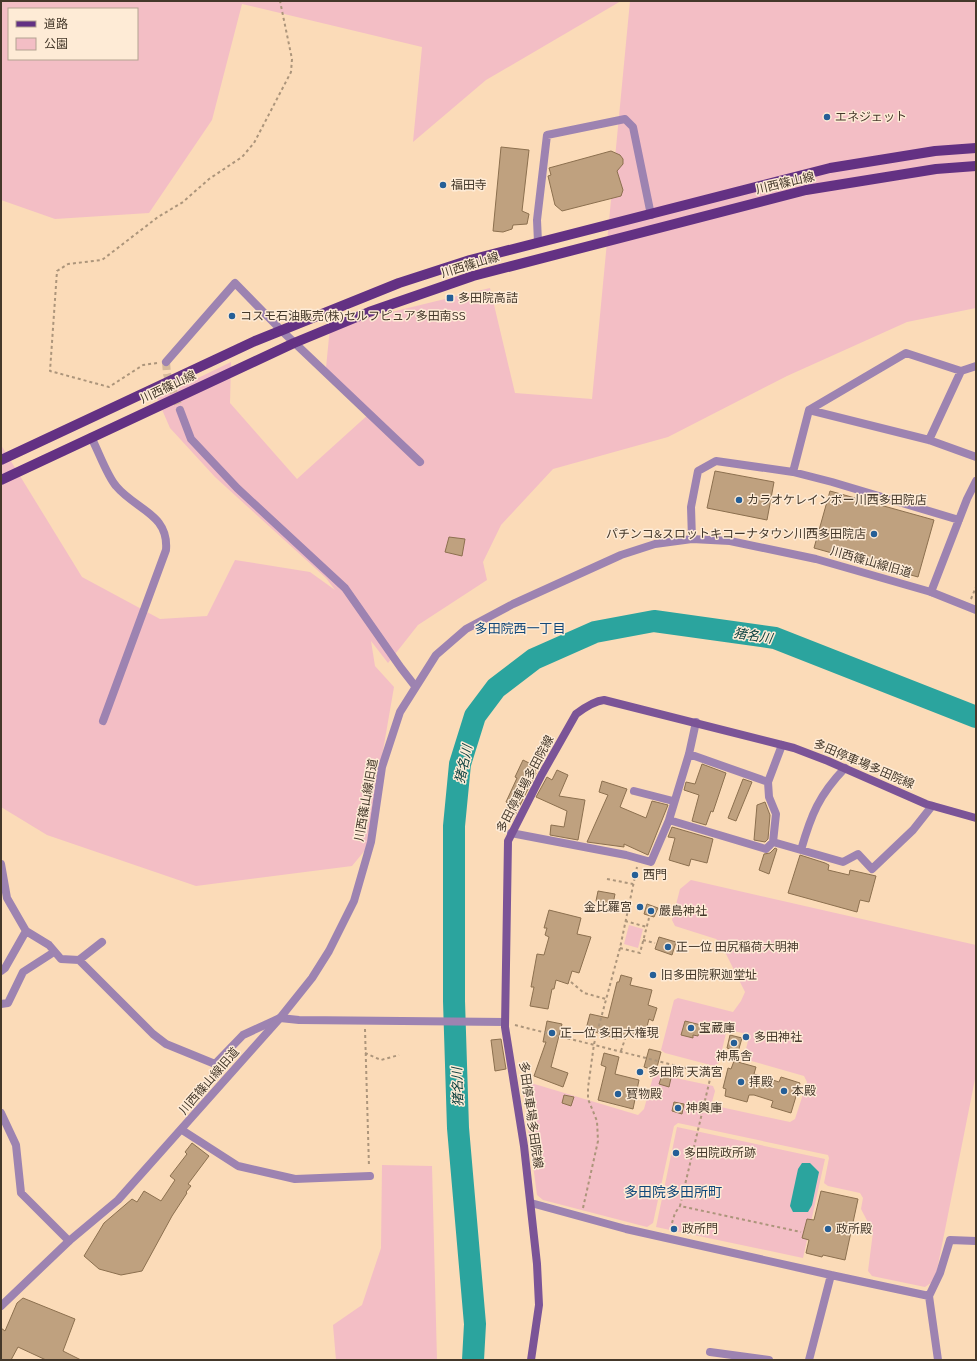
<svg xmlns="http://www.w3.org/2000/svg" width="977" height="1361" font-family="'IBM Plex Sans','Noto Sans JP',sans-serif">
  <rect width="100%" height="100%" fill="#fbdbb8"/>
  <path fill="#f3bec5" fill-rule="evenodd" d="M1,1H621L486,80L413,142L422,47L242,4L212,120L149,213L55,219L1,200ZM9,9H137V59H9Z
    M630,1H976V308L907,322L787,376L668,437L553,469L501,525L483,562L487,580L418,625L388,663L371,641L375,666L394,687L366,849L352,866L196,886L47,835L1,807V445L82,577L160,619L207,616L235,560L310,572L335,590L326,578L215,477L170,428L157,398L231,362L230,403L297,479L370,413L326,368L330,327L490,288L515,393L592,399Z
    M691,880L976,945V1074L935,1280L925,1287L872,1276L868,1271L873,1232L861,1209L863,1198L860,1193L828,1186L824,1183L829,1158L828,1155L678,1123L674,1126L653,1223L647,1227L543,1200L537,1195L523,1090L531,1083L638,1115L644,1109L653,1077L657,1074L713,1086L715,1091L712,1102L716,1106L790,1122L795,1119L807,1082L804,1076L748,1060L744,1057L749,1037L746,1034L730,1030L726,1033L719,1063L714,1066L665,1053L661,1050L674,1000L678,998L733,1012L741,1001L745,992L720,942L716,939L675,926L672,920L680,889Z
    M629,925L643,929L638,948L624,944Z
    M677,1127L825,1159L803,1258L656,1227Z
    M382,1165L432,1166L437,1360H336L333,1325L362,1305L381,1248Z"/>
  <path fill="#2ba49e" d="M802,1163H810L819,1172L812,1205L808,1212H793L790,1206L798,1169Z"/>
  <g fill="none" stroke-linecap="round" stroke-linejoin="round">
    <path stroke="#2ba49e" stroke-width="22" d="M473,1360L475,1324L458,1128L454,1001V826L460,764L475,716L496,688L534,659L595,632L654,621L775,638L976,717"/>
  </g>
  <path fill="#bfa17f" stroke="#8c704f" d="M501,147L529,150L522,211L529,214L527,224L513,225L512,229L503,232L493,231Z
    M611,151L620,155L623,159V164L617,171L623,190L621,196L562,211L555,205L548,176L551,175L549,168Z
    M715,471L774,482L767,520L707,508Z
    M830,491L934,520L918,577L814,548Z
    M449,537L465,539L462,556L445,552Z
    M523,760L537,767L535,772L536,773L515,815L506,810L509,804L506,802L517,778L515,777Z
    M702,764L726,773L713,812L711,811L706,825L692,821L699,795L684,790L686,782L695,784Z
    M557,770L568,775L559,796L585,800L578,840L550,835L551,825L564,827L567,811L536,797L547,777L552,780Z
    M743,779L752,782L736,821L728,818Z
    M602,781L627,789L620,807L646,818L652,801L668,805L648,855L624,844V847L587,842L608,795L599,792Z
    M765,802L770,815L768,839L765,842L754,840L757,805Z
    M672,827L713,839L707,863L691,859L689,866L669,860L675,838L668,837Z
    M775,848L777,849L769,874L759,870L764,854L770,853Z
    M800,855L825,863L829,865L828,870L849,875L850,870L876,876L869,902L860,900L857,912L788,893Z
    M598,891L615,894L613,904L596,901Z
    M647,904L658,908L654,917L644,914Z
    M549,910L581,918L577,934L591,937L579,973L572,971L568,984L556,980L554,989H552L548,1009L530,1006L534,987H531L537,954L544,955L549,937L545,935L547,928H544Z
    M659,937L676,942L672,955L655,949Z
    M621,975L632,978L630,985L652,990L648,1005L657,1008L653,1021L649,1019L644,1038L628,1034L627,1037L618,1035L617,1039L586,1029L590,1014L608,1018L617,982H619Z
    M547,1021L562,1024L551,1067L568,1073L563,1087L534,1076L546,1042H543Z
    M685,1021L701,1025L698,1036L693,1035V1038L681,1035Z
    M730,1035L742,1038L738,1052L727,1048Z
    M501,1039L506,1069L495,1071L491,1040Z
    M649,1049L661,1052L656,1071L644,1067Z
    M604,1053L619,1057L615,1074L639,1080L633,1109L598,1100L606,1067L601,1065Z
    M734,1061L756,1067L754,1074L779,1082L781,1077L800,1083L791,1113L771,1107L773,1101L754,1095H749L747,1102L725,1096L726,1089L723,1088L728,1068L731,1069Z
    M662,1075L671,1078L669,1087L659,1084Z
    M564,1095L574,1097L571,1106L562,1103Z
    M674,1102L684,1104L682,1114L672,1111Z
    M192,1143L209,1156L188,1184L191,1186L186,1192L187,1193L172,1216L142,1271L121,1275L99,1269L84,1256L104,1223L132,1199L137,1202L144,1191L161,1201L175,1180L170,1176L187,1154L185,1152Z
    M821,1191L858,1199L845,1260L823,1255L822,1257L806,1253L809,1240L802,1238L807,1219L814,1220Z
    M23,1298L75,1319L63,1351L81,1360H46L18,1347L11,1360H1V1328L5,1331L17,1303Z"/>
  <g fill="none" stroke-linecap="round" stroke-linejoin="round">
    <path stroke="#d6ba9c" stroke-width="8" stroke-dasharray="8 4" stroke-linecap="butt" d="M166,362L167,374L180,410"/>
    <path stroke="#ac957b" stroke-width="2" stroke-dasharray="3 3" stroke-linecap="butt" d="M157,363L143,365L109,387L50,371L57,271L68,264L102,260L158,217L183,202L209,179L242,157L254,143L291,72L292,59L280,1
      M971,599L976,587
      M607,879L633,884
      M625,921L647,927
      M643,940L655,943
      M620,948L640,953L649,918
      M571,982L584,993L606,999
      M515,1025L721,1077
      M365,1029L369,1167
      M621,1051L625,1039
      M365,1053L381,1060L399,1055
      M711,1075L680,1206L801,1232
      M583,1208L598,1141L597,1121L588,1099V1088L594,1044L620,948L637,867
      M672,1223L675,1213L680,1206"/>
    <path stroke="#9d83b1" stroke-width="8" d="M538,242L537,220L547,135L625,119L633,127L651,215
      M166,362L235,283L281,330L420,462
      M180,410L191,439L237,488L345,588L401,668L415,686
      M809,410L929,440L976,457
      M91,437C98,450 107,476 116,486C136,510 169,514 166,550L103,721
      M929,440L961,371
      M793,472L809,410L906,353L961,371L976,366
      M692,539L691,507L698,471L716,461L793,472L832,482L959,520
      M931,592L967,499L976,481
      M689,754L768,782
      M634,791L673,801
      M669,820L766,849L773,842L843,862L858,854L872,869L913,830L932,806
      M511,833L626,855L651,862L669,820L689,754L696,722
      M773,842L776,814L769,797L768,782L782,745
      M801,850C811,815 819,795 845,768
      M1,864L7,898L26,931L49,945L61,959L79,960L153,1034L166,1044L215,1064L243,1035L280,1018L299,1020L505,1022
      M79,960L102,942
      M1,971L5,968L26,931
      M1,1004L8,1003L23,972L54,952
      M1,1113L16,1145L21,1193L69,1241
      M182,1130L238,1166L295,1179L370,1176
      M531,1203L626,1229L831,1275
      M710,1352L769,1360
      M809,1360L831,1275L929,1296
      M938,1360L929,1296L940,1273L950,1240L976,1241"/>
    <path stroke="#9d83b1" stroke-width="8" d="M1,1306L69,1241L118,1200L280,1018L312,978L329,951L354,901L371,842L382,767L400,712L436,655L466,629L513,604L621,555L655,544L692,539L730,541L816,559L931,592L976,610"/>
    <path stroke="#7b5497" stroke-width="8" d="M531,1360L539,1305L537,1264L524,1146L505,1027L508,841L542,774L576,714C584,708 594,701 604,700L794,748L828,761L926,804L976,818"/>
    <path stroke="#633183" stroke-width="10" d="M1,460L255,341L399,283L470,260L830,168L935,151L976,148
      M1,480L294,343L369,312L473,276L806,190L936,169L976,166"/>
  </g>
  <g fill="#255f97" stroke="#feebd6" stroke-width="1.5">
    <circle cx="827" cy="117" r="4"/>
    <circle cx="443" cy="185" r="4"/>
    <rect x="446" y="294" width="8" height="8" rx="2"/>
    <circle cx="232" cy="316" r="4"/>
    <circle cx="739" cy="500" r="4"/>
    <circle cx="874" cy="534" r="4"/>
    <circle cx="635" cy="875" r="4"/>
    <circle cx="640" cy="907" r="4"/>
    <circle cx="651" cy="911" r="4"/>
    <circle cx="668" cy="947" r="4"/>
    <circle cx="653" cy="975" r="4"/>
    <circle cx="691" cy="1028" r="4"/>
    <circle cx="552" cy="1033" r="4"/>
    <circle cx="746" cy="1037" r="4"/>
    <circle cx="734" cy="1043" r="4"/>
    <circle cx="640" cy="1072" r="4"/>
    <circle cx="741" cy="1082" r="4"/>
    <circle cx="784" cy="1091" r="4"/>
    <circle cx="618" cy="1094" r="4"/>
    <circle cx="678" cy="1108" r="4"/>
    <circle cx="676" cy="1153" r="4"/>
    <circle cx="674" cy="1229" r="4"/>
    <circle cx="828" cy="1229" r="4"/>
  </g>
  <g text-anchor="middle" stroke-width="3" stroke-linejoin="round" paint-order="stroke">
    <g font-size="12" fill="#44382a" stroke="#feebd6" text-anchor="start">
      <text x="835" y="121">エネジェット</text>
      <text x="451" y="189">福田寺</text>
      <text x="458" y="302">多田院高詰</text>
      <text x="240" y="320">コスモ石油販売(株)セルフピュア多田南SS</text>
      <text x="747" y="504">カラオケレインボー川西多田院店</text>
      <text x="866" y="538" text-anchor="end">パチンコ&amp;スロットキコーナタウン川西多田院店</text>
      <text x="643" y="879">西門</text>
      <text x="632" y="911" text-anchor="end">金比羅宮</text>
      <text x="659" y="915">嚴島神社</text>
      <text x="676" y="951">正一位 田尻稲荷大明神</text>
      <text x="661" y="979">旧多田院釈迦堂址</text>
      <text x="699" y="1032">宝蔵庫</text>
      <text x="560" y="1037">正一位 多田大権現</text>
      <text x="754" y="1041">多田神社</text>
      <text x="734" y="1060" text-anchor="middle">神馬舎</text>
      <text x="648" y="1076">多田院 天満宮</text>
      <text x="749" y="1086">拝殿</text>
      <text x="792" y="1095">本殿</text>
      <text x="626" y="1098">寳物殿</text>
      <text x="686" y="1112">神輿庫</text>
      <text x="684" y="1157">多田院政所跡</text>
      <text x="682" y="1233">政所門</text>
      <text x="836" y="1233">政所殿</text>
    </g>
    <g font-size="12" fill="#44382a" stroke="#feebd6">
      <text transform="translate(785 183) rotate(-13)" y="4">川西篠山線</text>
      <text transform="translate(470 265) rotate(-17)" y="4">川西篠山線</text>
      <text transform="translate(168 387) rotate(-25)" y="4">川西篠山線</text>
      <text transform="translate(871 562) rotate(16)" y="4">川西篠山線旧道</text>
      <text transform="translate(864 764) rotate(23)" y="4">多田停車場多田院線</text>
      <text transform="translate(525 784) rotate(-62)" y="4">多田停車場多田院線</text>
      <text transform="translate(366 800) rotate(-80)" y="4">川西篠山線旧道</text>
      <text transform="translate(209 1081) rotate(-49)" y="4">川西篠山線旧道</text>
      <text transform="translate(531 1115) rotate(82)" y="4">多田停車場多田院線</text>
    </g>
    <g font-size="13" fill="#11487a" stroke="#feebd6">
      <text x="520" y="633">多田院西一丁目</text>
    </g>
    <g font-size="13" font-style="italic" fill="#0e4240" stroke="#feebd6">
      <text transform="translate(753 635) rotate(9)" y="5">猪名川</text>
      <text transform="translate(463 764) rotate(-78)" y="5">猪名川</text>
      <text transform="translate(457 1087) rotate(-92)" y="5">猪名川</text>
    </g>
    <g font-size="14" fill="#11487a" stroke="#feebd6">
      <text x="673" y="1197">多田院多田所町</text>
    </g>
  </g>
  <rect width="977" height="1361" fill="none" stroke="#44382a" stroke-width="4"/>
  <rect x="8" y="8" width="130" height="52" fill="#feebd6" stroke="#b4a391"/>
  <rect x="16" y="21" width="20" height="6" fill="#633183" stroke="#b4a391"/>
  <text x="44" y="28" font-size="12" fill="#44382a">道路</text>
  <rect x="16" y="38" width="20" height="12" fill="#f3bec5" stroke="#b4a391"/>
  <text x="44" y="48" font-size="12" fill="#44382a">公園</text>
</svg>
